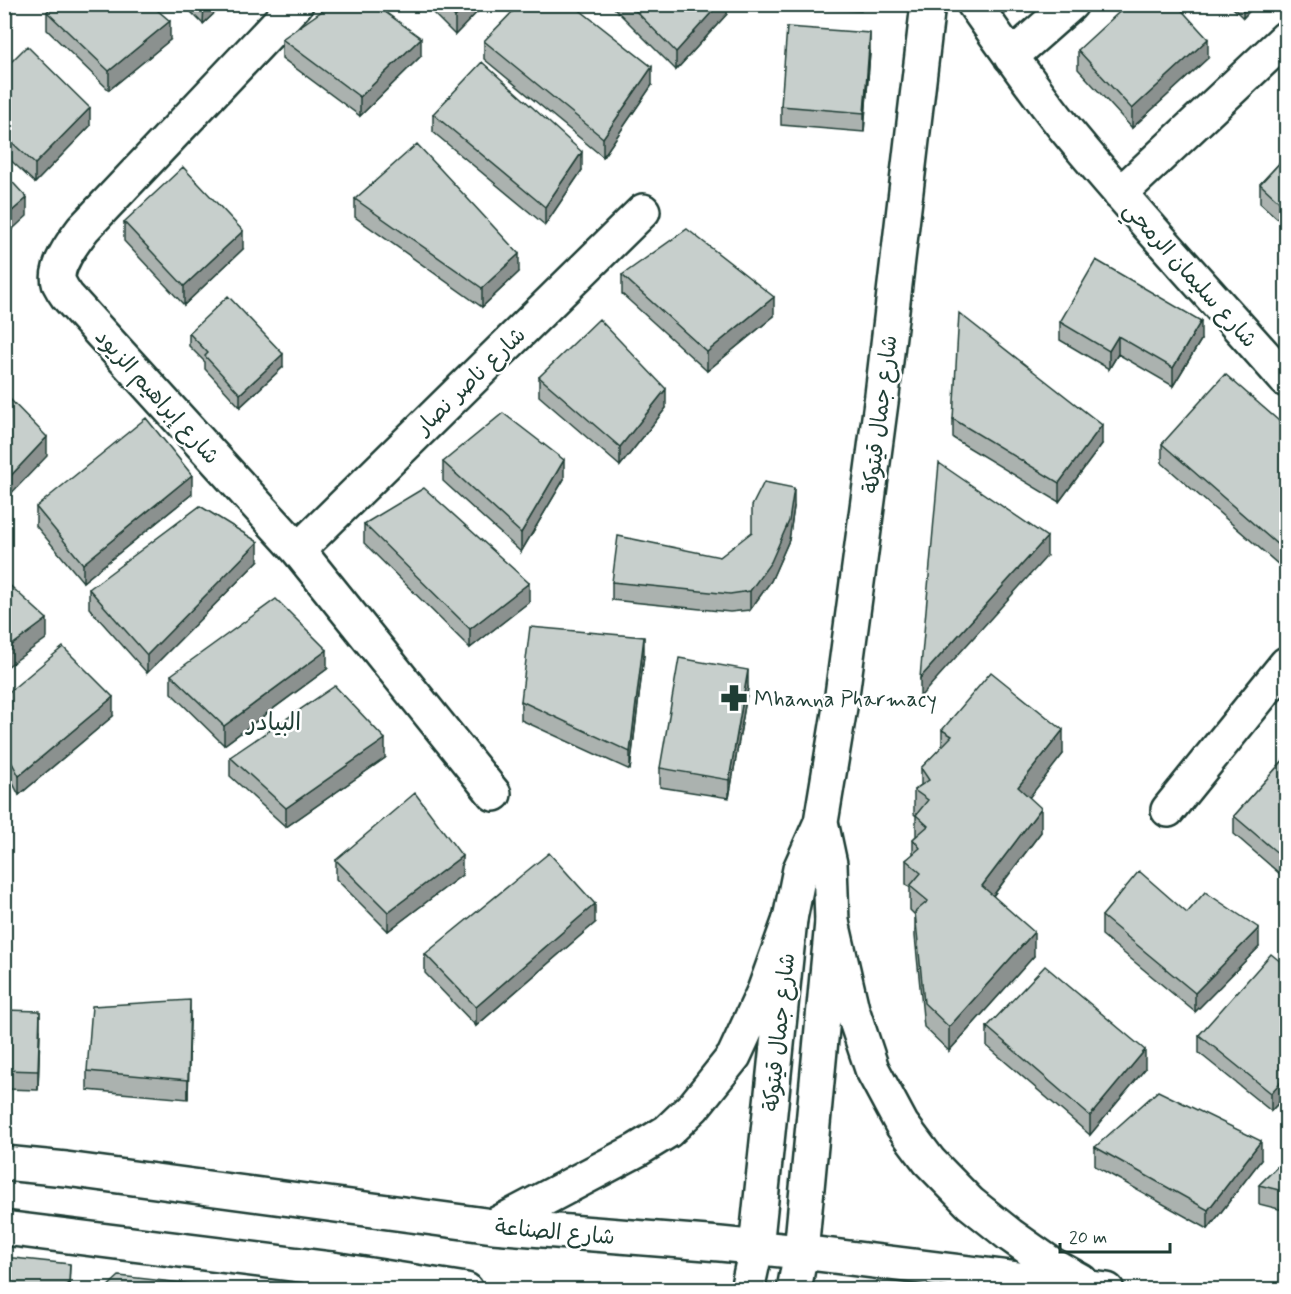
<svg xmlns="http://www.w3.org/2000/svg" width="1291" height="1294" font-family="Mynerve,'Playpen Sans Arabic',sans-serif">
  <rect width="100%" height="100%" fill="#fff"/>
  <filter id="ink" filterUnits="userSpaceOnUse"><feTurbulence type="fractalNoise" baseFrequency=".0167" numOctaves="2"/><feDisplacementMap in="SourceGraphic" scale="12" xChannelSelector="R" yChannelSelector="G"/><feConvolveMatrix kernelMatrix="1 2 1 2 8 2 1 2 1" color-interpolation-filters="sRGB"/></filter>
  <g filter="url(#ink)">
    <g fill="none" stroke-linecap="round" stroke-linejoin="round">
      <defs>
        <path id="minor" d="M296,4L83,229C74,241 54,267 59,283C61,287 64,292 67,296L298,550L494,794
          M974,4C1003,45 1032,87 1063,126C1134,213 1212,296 1286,380
          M1011,57L1071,4
          M1120,194L1286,38
          M298,550L643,211
          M1168,810L1286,664
          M319,1290L332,1269
          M747,1290L756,1248L790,919L800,869L821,822L842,695L882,395L928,4
          M794,1290L801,1252L832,922L830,864L821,822"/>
        <path id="major" d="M832,922L852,1009L872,1069L902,1125L929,1161L970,1203L1010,1235L1051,1264L1081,1281
          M4,1163L66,1169L493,1226L720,1244L801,1252L1107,1290
          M493,1226L637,1150L668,1131L694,1106L734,1056L764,991L790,919
          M4,1228L332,1269L466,1290"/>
      </defs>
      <use href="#minor" stroke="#1f3d34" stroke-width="38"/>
      <use href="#major" stroke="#1f3d34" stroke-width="38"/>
      <use href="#minor" stroke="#fff" stroke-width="33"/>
      <use href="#major" stroke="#fff" stroke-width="33"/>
    </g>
    <path fill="#abb2af" stroke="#1f3d34" stroke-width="1.5" d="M183,4H224L203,24Z
      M424,4H485L455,35Z
      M610,4H727V14L676,70Z
      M761,4H861V11L761,6Z
      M1229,4H1256L1243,18Z
      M47,12L170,40L109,90L47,30Z
      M282,39L421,56L360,116L282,58Z
      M484,41L652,85L603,157L484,59Z
      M1078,50L1208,58L1132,128L1078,69Z
      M870,52L864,132L781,125V106Z
      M4,69L90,126L35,183L4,154Z
      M433,114L582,170L545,225L433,132Z
      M1287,155V227L1260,203V184Z
      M355,199L519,272L482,307L355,217Z
      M124,222L243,249L184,305L124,241Z
      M622,275L774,316L707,371L622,294Z
      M1060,322L1201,340L1173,386L1118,354L1109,369L1060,340Z
      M189,333L283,367L240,407L205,369V362L189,346Z
      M539,377L666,408L620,466L539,396Z
      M953,419L1102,444L1059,502L953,438Z
      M1287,428V572L1162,463V444Z
      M443,462L564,479L521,552L443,481Z
      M192,494L83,582L36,526V507Z
      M794,507L789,540L771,581L750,610L730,612L612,600V582L720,557Z
      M364,524L529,602L470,648L364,543Z
      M258,561L147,673L89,608V589Z
      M644,655L630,770L521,720V701Z
      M327,669L224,745L171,693V675Z
      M748,688L729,798L660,787V768Z
      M4,696L113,716L19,795L4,766Z
      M942,730L1063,754L1029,797L1041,832L993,896L1034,956L949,1051L924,1027L915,936V915L910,910V888L906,884V860L913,855V839L916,836V816L914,814V790L921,785V768L942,747Z
      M1287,756V880L1234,834V816Z
      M230,757L385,758L286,827L230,776Z
      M336,860L462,875L388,931L336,879Z
      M1187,913L1259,947L1195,1012L1102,935V916Z
      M595,923L476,1026L425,973V954Z
      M1287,967V1094L1271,1111L1199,1053V1035Z
      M4,1010L40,1030L38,1090L4,1089Z
      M190,1018L188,1099L87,1090V1071Z
      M987,1027L1145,1069L1090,1135L987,1046Z
      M1095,1147L1261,1160L1208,1229L1095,1166Z
      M1287,1157V1211L1259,1204V1185Z"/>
    <path fill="#8b918f" stroke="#1f3d34" stroke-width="1.5" d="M204,4H224L203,24Z
      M467,4H485L455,35V17Z
      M719,4H727V14L676,70V52Z
      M1243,4H1256L1243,18Z
      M12,5V24L4,31V12Z
      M170,21V40L109,90V71Z
      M870,33V52L864,132V113Z
      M421,38V56L360,116V97Z
      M1208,39V58L1132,128V109Z
      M652,67V85L603,157V138Z
      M90,108V126L35,183V164Z
      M582,152V170L545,225V207Z
      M27,198V216L4,237V218Z
      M243,231V249L184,305V286Z
      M519,254V272L482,307V288Z
      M774,297V316L707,371V352Z
      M1201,321V340L1173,386V368Z
      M1118,336V354L1109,369V351Z
      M283,354V367L240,407V394Z
      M666,389V408L620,466V447Z
      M1102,425V444L1059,502V483Z
      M47,437V456L4,501V483Z
      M564,460V479L521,552V533Z
      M192,475V494L83,582V564Z
      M794,488V507L789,540L771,581L750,610V591Z
      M1047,537V556L920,697V678Z
      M258,542V561L147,673V655Z
      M529,583V602L470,648V629Z
      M47,619V638L4,669V651Z
      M644,637V655L630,770V752Z
      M327,650V669L224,745V726Z
      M748,670V688L729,798V780Z
      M113,697V716L19,795V776Z
      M1063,730V754L1018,812V787Z
      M385,739V758L286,827V808Z
      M1041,808V832L982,910V886Z
      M462,856V875L388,931V912Z
      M595,904V923L476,1026V1007Z
      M1259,928V947L1195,1012V993Z
      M1034,932V956L949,1051V1027Z
      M190,1000V1018L188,1099V1080Z
      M40,1011V1030L38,1090V1071Z
      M1145,1050V1069L1090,1135V1116Z
      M1287,1075V1094L1271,1111V1093Z
      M1261,1141V1160L1208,1229V1210Z
      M70,1264L69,1290H61Z"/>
    <path fill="#c7cfcc" stroke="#1f3d34" stroke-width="1.5" d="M4,4H11L12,5L4,12Z
      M54,4H150L170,21L109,71L47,12Z
      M332,4H374L421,38L360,97L282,39Z
      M443,4H467L455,17Z
      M520,4H572L652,67L603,138L484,41Z
      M629,4H719L676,52Z
      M1128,4H1176L1208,39L1132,109L1078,50Z
      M787,27L870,33L864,113L781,106Z
      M27,46L90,108L35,164L4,135V69Z
      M482,62L582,152L545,207L433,114Z
      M417,144L519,254L482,288L355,199Z
      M1287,155V209L1260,184Z
      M183,167L243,231L184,286L124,222Z
      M4,173L27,198L4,218Z
      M687,229L774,297L707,352L622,275Z
      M1096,260L1201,321L1173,368L1118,336L1109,351L1060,322Z
      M228,296L283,354L240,394L205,356L208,353L189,333Z
      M959,313L1102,425L1059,483L953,419Z
      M599,319L666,389L620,447L539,377Z
      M1225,374L1287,428V553L1162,444Z
      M4,393L47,437L4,483Z
      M503,413L564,460L521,533L443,462Z
      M146,418L192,475L83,564L36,507Z
      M939,463L1047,537L920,678Z
      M764,482L794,488L789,521L771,562L750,591L730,594L612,582L618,536L720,557L752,532V506Z
      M424,488L529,583L470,629L364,524Z
      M200,506L258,542L147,655L89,589Z
      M4,580L47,619L4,651Z
      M276,599L327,650L224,726L171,675Z
      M530,627L644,637L630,752L521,701Z
      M63,647L113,697L19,776L4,748V696Z
      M679,658L748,670L729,780L660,768Z
      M991,672L1063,730L1018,787L1041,808L982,886L1034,932L949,1027L924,1003L915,912L928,901L910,886L921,873L906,860L920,848L913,839L928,826L916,815L928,800L914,790L929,780L921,768L952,736L942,730Z
      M335,686L385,739L286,808L230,757Z
      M1287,756V861L1234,816Z
      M415,793L462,856L388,912L336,860Z
      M549,853L595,904L476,1007L425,954Z
      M1139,871L1187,913L1205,892L1259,928L1195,993L1102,916Z
      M1271,954L1287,967V1075L1271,1093L1199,1035Z
      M1045,966L1145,1050L1090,1116L987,1027Z
      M190,1000L188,1080L87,1071L92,1006Z
      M4,1010L40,1011L38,1071L4,1070Z
      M1158,1091L1261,1141L1208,1210L1095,1147Z
      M1287,1157V1192L1259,1185Z
      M4,1257L70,1264L69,1282L61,1290H4Z
      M119,1276L209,1286L212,1290H104Z"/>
  </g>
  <defs>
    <symbol id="pharmacy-bare" viewBox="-9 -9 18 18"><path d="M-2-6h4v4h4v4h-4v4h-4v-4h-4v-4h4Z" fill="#1f3d34" stroke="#fff" stroke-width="2.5" paint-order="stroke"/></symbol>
  </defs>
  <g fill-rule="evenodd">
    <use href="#pharmacy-bare" x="715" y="679" width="38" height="38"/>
  </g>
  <g text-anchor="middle" stroke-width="5" stroke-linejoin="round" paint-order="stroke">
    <g font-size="22" fill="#1f3d34" stroke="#fff">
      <text transform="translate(1191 274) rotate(48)" y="8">شارع سليمان الرمحي</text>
      <text transform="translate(470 380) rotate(-44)" y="8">شارع ناصر نصار</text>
      <text transform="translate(158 396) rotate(48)" y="8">شارع إبراهيم الزيود</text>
      <text transform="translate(879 414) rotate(-83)" y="8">شارع جمال قيتوكة</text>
      <text transform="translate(778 1032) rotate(-84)" y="8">شارع جمال قيتوكة</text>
      <text transform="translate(555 1231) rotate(5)" y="8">شارع الصناعة</text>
    </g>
    <g font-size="22" fill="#1f3d34" stroke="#fff" text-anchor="start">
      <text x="754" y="706">Mhanna Pharmacy</text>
    </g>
    <g font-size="24" fill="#1f3d34" stroke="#fff">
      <text x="274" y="730">البيادر</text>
    </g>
  </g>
  <rect width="1291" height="1294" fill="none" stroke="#fff" stroke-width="24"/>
  <rect x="12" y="12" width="1267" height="1270" fill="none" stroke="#1f3d34" stroke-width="2" filter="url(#ink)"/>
  <path d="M1060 1243v9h110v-9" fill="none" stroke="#1f3d34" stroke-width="3"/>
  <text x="1069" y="1243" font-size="18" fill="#1f3d34" stroke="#ffffff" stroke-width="4.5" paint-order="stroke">20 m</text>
</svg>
